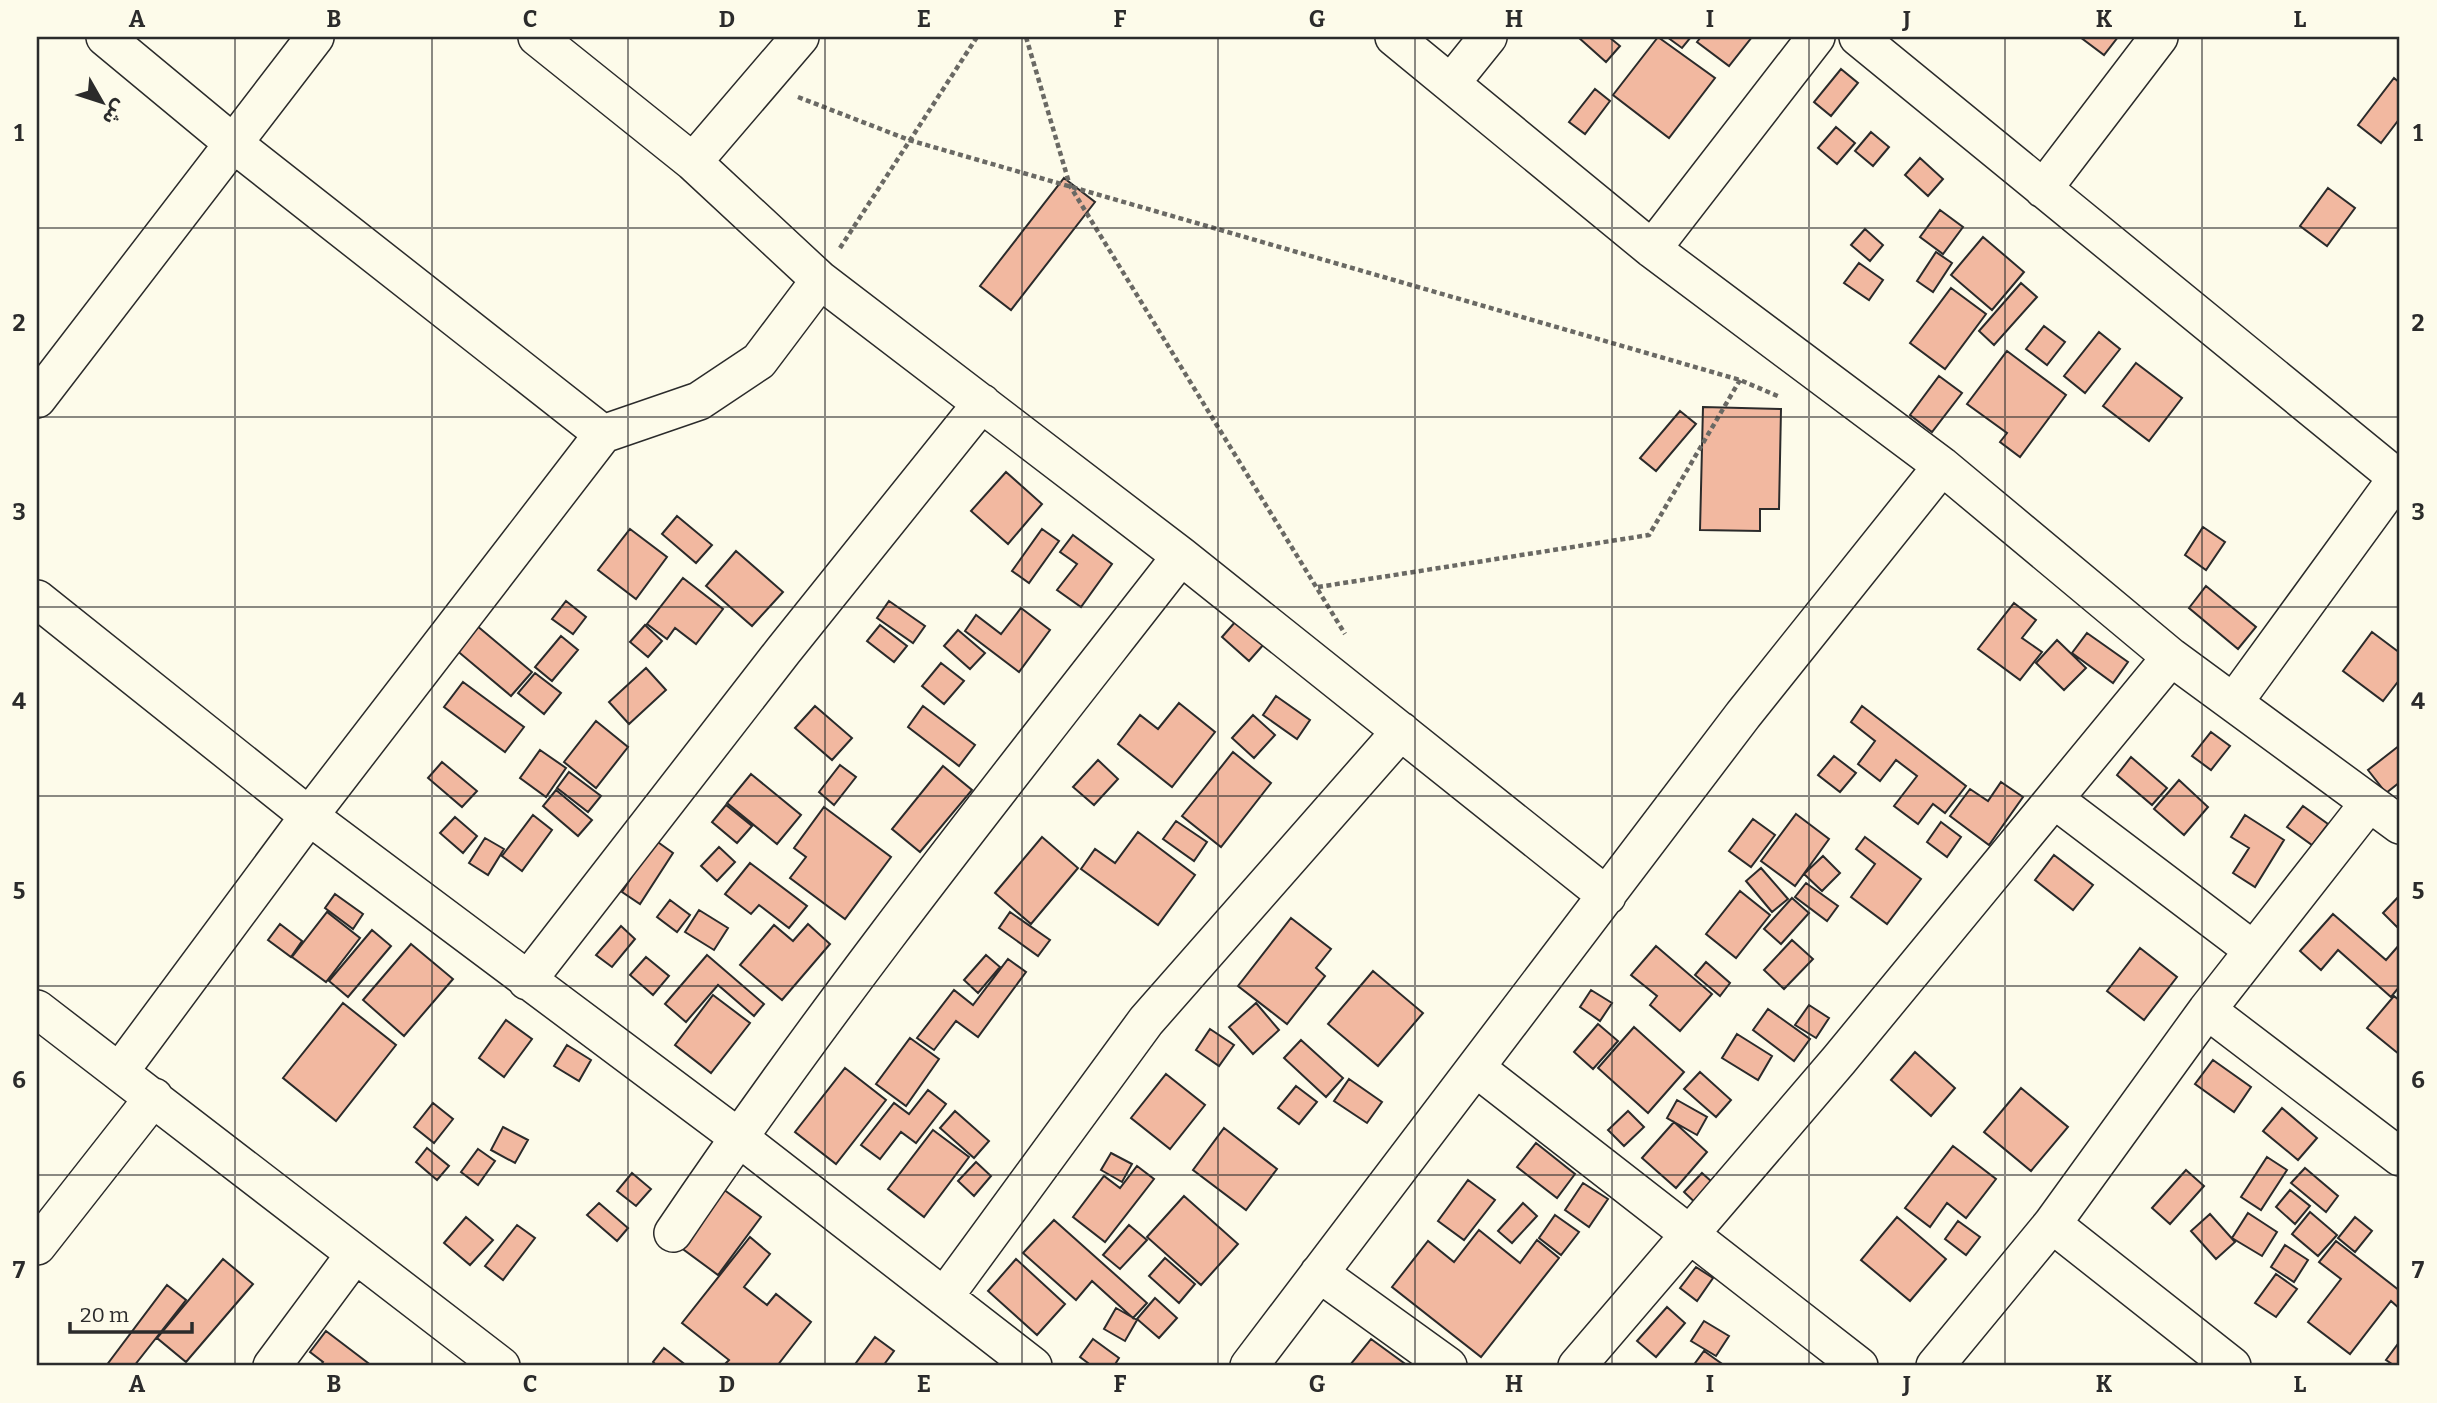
<svg xmlns="http://www.w3.org/2000/svg" width="2437" height="1403" font-family="Bitter,'Noto Sans Arabic',serif">
  <rect width="100%" height="100%" fill="#fdfbea"/>
  <path fill="#f2b8a0" stroke="#2b2b2b" stroke-width="2" d="M1578,37H1609L1620,46L1606,62Z
    M1658,37L1715,78L1669,138L1613,95Z
    M1667,37H1691L1682,48Z
    M1701,37H1752L1729,66L1697,42Z
    M2080,37H2118L2104,55Z
    M1841,69L1858,83L1831,116L1814,102Z
    M2394,78L2400,83V118L2381,143L2358,125Z
    M1595,89L1610,101L1585,134L1569,122Z
    M1836,127L1855,143L1837,164L1818,148Z
    M1871,132L1889,147L1873,166L1855,151Z
    M1920,158L1943,179L1928,196L1905,175Z
    M1064,178L1095,202L1011,310L980,286Z
    M2328,188L2355,208L2327,246L2300,226Z
    M1940,210L1963,227L1943,254L1920,237Z
    M1865,229L1883,245L1870,261L1851,245Z
    M1983,237L2024,272L1992,310L1951,275Z
    M1936,252L1952,263L1933,292L1917,281Z
    M1859,263L1883,280L1869,300L1844,283Z
    M2021,283L2037,297L1994,345L1979,331Z
    M1951,288L1986,314L1945,369L1910,343Z
    M2044,326L2065,342L2047,365L2026,349Z
    M2099,332L2120,349L2085,393L2064,376Z
    M2007,351L2066,395L2020,457L2000,442L2007,433L1967,404Z
    M2136,363L2182,398L2149,441L2103,406Z
    M1939,376L1962,393L1932,432L1910,415Z
    M1703,407L1781,409L1779,509H1760V531L1700,530Z
    M1680,411L1696,424L1656,471L1640,458Z
    M1006,472L1042,504L1008,544L971,511Z
    M677,516L712,545L696,563L662,534Z
    M2203,527L2225,542L2206,570L2185,555Z
    M630,529L667,557L636,599L598,570Z
    M1042,529L1059,541L1029,583L1012,571Z
    M1073,535L1112,564L1081,607L1057,590L1077,564L1060,552Z
    M736,551L783,592L752,626L706,586Z
    M683,578L723,609L696,644L675,628L667,639L647,624Z
    M2206,586L2256,627L2238,649L2189,608Z
    M566,601L586,617L573,634L552,619Z
    M889,601L925,626L913,643L877,618Z
    M2014,603L2036,620L2022,638L2042,652L2020,680L1978,649Z
    M1021,608L1050,630L1019,672L965,631L976,615L1001,634Z
    M1236,621L1264,644L1249,661L1222,637Z
    M476,625L532,672L511,696L455,649Z
    M645,625L662,641L648,657L630,642Z
    M880,625L907,646L894,662L867,641Z
    M958,630L985,653L970,669L944,646Z
    M2372,632L2400,653V679L2383,701L2343,671Z
    M2087,633L2128,662L2113,683L2072,653Z
    M561,636L578,650L552,681L535,667Z
    M2057,640L2086,668L2064,690L2036,663Z
    M941,663L964,681L944,704L922,686Z
    M646,668L666,690L629,724L609,702Z
    M535,673L561,693L544,714L518,693Z
    M463,682L524,727L505,752L444,707Z
    M1276,696L1310,720L1297,739L1263,715Z
    M1179,703L1215,732L1172,787L1118,744L1140,715L1158,729Z
    M815,706L852,738L832,760L795,728Z
    M923,706L975,745L959,766L908,727Z
    M1862,706L1966,786L1945,813L1933,804L1918,824L1894,806L1917,776L1896,760L1880,781L1858,764L1875,741L1851,722Z
    M1253,715L1275,735L1254,758L1232,738Z
    M596,721L628,747L596,788L564,762Z
    M2211,732L2230,746L2211,770L2192,756Z
    M2400,745V782L2386,793L2368,770Z
    M540,750L566,768L546,797L520,778Z
    M1233,752L1271,783L1221,847L1182,816Z
    M1834,756L1856,773L1840,792L1818,775Z
    M2131,757L2167,788L2152,805L2117,775Z
    M1098,760L1118,779L1094,805L1073,787Z
    M442,762L477,791L462,807L428,778Z
    M840,765L856,777L834,805L819,792Z
    M943,766L972,790L920,852L892,829Z
    M569,772L601,796L588,812L557,788Z
    M751,774L801,815L777,844L727,803Z
    M2179,780L2208,807L2184,835L2154,809Z
    M2001,782L2023,797L1989,845L1950,816L1970,789L1988,801Z
    M556,790L592,820L578,836L543,806Z
    M726,805L752,826L737,843L712,822Z
    M2303,806L2328,824L2312,845L2287,827Z
    M824,807L891,857L845,919L790,878L806,857L794,848Z
    M1796,814L1829,839L1795,886L1761,861Z
    M533,815L552,830L522,871L502,856Z
    M2245,815L2284,840L2255,887L2233,873L2249,848L2231,837Z
    M455,817L477,836L463,853L440,833Z
    M1753,819L1775,835L1751,867L1729,851Z
    M1176,821L1207,842L1194,861L1163,839Z
    M1941,822L1961,837L1947,857L1927,842Z
    M1138,832L1195,875L1158,925L1081,869L1095,849L1115,863Z
    M1042,837L1078,868L1031,924L995,893Z
    M1865,837L1921,879L1887,924L1851,897L1875,864L1856,849Z
    M485,838L504,849L488,875L469,863Z
    M655,840L673,853L640,904L622,892Z
    M719,847L735,862L717,881L701,866Z
    M2054,855L2093,885L2073,910L2035,880Z
    M1823,856L1840,873L1822,891L1804,874Z
    M750,863L807,906L789,928L759,905L751,914L725,894Z
    M1761,868L1788,899L1772,912L1746,881Z
    M1806,883L1838,906L1827,921L1795,897Z
    M1740,891L1770,915L1736,958L1706,934Z
    M335,894L363,914L353,929L325,908Z
    M2400,895V923L2397,927L2383,913Z
    M1792,898L1809,913L1781,944L1764,929Z
    M670,900L690,915L677,932L657,917Z
    M699,910L728,928L714,950L685,932Z
    M327,912L360,938L326,982L292,957Z
    M1010,912L1050,940L1038,956L999,928Z
    M2333,914L2386,960L2400,944V986L2391,997L2338,950L2321,970L2300,951Z
    M1291,918L1331,949L1316,968L1325,976L1287,1024L1238,986Z
    M280,924L302,941L291,957L268,940Z
    M808,924L830,944L782,1000L740,965L774,925L793,941Z
    M621,926L635,939L612,967L596,955Z
    M372,930L391,946L348,997L329,981Z
    M1792,940L1813,959L1784,989L1764,970Z
    M411,944L453,979L404,1036L363,1000Z
    M1656,946L1712,994L1680,1031L1650,1005L1657,996L1631,975Z
    M2140,948L2177,977L2144,1020L2107,991Z
    M707,955L764,1004L754,1016L718,985L686,1022L665,1004Z
    M986,955L1000,967L978,993L964,980Z
    M646,957L669,976L653,995L630,975Z
    M1008,959L1026,972L978,1037L956,1021L934,1050L917,1038L954,990L973,1005Z
    M1706,962L1730,983L1720,996L1695,975Z
    M1373,971L1423,1013L1378,1066L1328,1024Z
    M1591,990L1612,1003L1600,1021L1580,1007Z
    M713,995L750,1023L711,1073L675,1045Z
    M2394,996L2400,1001V1055L2367,1028Z
    M343,1003L396,1045L336,1121L283,1078Z
    M1256,1003L1279,1030L1253,1054L1229,1027Z
    M1809,1005L1829,1018L1816,1038L1795,1025Z
    M1768,1009L1810,1039L1794,1061L1753,1030Z
    M506,1020L532,1039L504,1077L479,1058Z
    M1598,1024L1618,1041L1593,1069L1574,1052Z
    M1634,1027L1684,1072L1648,1113L1598,1068Z
    M1210,1029L1234,1045L1219,1066L1196,1050Z
    M1737,1034L1772,1056L1758,1080L1722,1058Z
    M910,1038L939,1059L906,1106L876,1084Z
    M1301,1040L1343,1078L1326,1097L1284,1058Z
    M567,1045L591,1060L579,1081L554,1066Z
    M1915,1052L1955,1088L1931,1116L1891,1080Z
    M2213,1060L2251,1087L2234,1112L2195,1084Z
    M845,1068L886,1100L836,1164L795,1132Z
    M1700,1072L1731,1100L1716,1117L1684,1089Z
    M1166,1074L1205,1105L1170,1149L1131,1118Z
    M1349,1079L1382,1102L1367,1123L1334,1101Z
    M1296,1086L1317,1102L1299,1124L1278,1108Z
    M2021,1088L2068,1127L2031,1171L1984,1132Z
    M928,1090L946,1104L916,1143L901,1132L880,1159L861,1145L894,1103L909,1114Z
    M1677,1100L1707,1117L1697,1135L1667,1118Z
    M433,1103L453,1119L434,1143L414,1127Z
    M2282,1108L2317,1138L2298,1160L2263,1131Z
    M955,1111L989,1141L974,1158L940,1128Z
    M1628,1111L1644,1127L1624,1146L1608,1130Z
    M1674,1122L1707,1152L1676,1188L1642,1158Z
    M503,1127L528,1140L515,1163L491,1150Z
    M1224,1128L1277,1169L1246,1210L1193,1170Z
    M933,1130L969,1157L924,1217L888,1189Z
    M1536,1143L1575,1174L1557,1198L1517,1167Z
    M1953,1146L1996,1179L1966,1218L1947,1203L1930,1227L1905,1208Z
    M427,1148L449,1166L437,1180L416,1162Z
    M478,1149L495,1161L478,1185L461,1172Z
    M1111,1153L1132,1164L1122,1182L1101,1170Z
    M2267,1157L2287,1170L2261,1210L2241,1197Z
    M976,1162L991,1176L974,1196L958,1181Z
    M1137,1166L1154,1179L1105,1242L1073,1217L1104,1176L1120,1188Z
    M2305,1168L2338,1196L2326,1212L2291,1183Z
    M2186,1170L2204,1186L2170,1224L2152,1208Z
    M632,1173L651,1189L636,1206L617,1191Z
    M1702,1173L1721,1190L1703,1210L1684,1192Z
    M1468,1180L1495,1200L1464,1240L1438,1221Z
    M1583,1183L1608,1199L1589,1227L1565,1210Z
    M723,1189L761,1217L718,1275L680,1247Z
    M2290,1190L2310,1206L2295,1224L2276,1207Z
    M1184,1196L1238,1244L1201,1285L1147,1237Z
    M599,1203L628,1228L617,1241L587,1215Z
    M1523,1203L1537,1216L1512,1243L1498,1231Z
    M2310,1212L2337,1235L2318,1256L2292,1234Z
    M2248,1213L2277,1232L2262,1256L2232,1238Z
    M2210,1214L2235,1242L2216,1259L2191,1231Z
    M1555,1215L1579,1232L1561,1255L1539,1238Z
    M466,1217L493,1240L470,1265L444,1243Z
    M1897,1217L1946,1259L1910,1301L1861,1260Z
    M2355,1217L2372,1231L2355,1252L2338,1238Z
    M1054,1220L1147,1303L1133,1318L1092,1281L1076,1300L1023,1253Z
    M1958,1221L1980,1237L1966,1255L1945,1239Z
    M517,1225L535,1238L503,1280L485,1266Z
    M1129,1225L1147,1240L1120,1269L1103,1255Z
    M1479,1230L1520,1263L1537,1240L1559,1258L1481,1357L1392,1287L1428,1241L1454,1262Z
    M750,1237L770,1254L744,1287L767,1305L776,1294L811,1322L777,1366H723L729,1360L682,1323Z
    M2336,1241L2400,1291V1309L2391,1301L2350,1354L2308,1322L2341,1279L2319,1262Z
    M2285,1245L2308,1260L2294,1282L2271,1267Z
    M1165,1258L1195,1284L1179,1303L1149,1276Z
    M223,1259L253,1284L186,1362L157,1338Z
    M1016,1259L1065,1304L1037,1335L988,1291Z
    M1696,1267L1713,1278L1697,1301L1680,1288Z
    M2276,1274L2297,1289L2276,1317L2255,1303Z
    M167,1285L186,1300L134,1366H106Z
    M1155,1298L1177,1318L1159,1338L1137,1319Z
    M1667,1307L1685,1323L1656,1357L1637,1341Z
    M1116,1308L1137,1320L1125,1341L1104,1329Z
    M1704,1321L1729,1336L1716,1356L1691,1341Z
    M326,1331L372,1366H320L323,1362L310,1352Z
    M875,1337L894,1351L883,1366H861L856,1363Z
    M1093,1339L1119,1358L1114,1366H1092L1080,1357Z
    M1371,1339L1408,1366L1350,1365Z
    M2400,1341V1366H2395L2386,1360Z
    M664,1348L687,1366H657L653,1362Z
    M1704,1351L1725,1366H1693Z"/>
  <g fill="none" stroke-linecap="round" stroke-linejoin="round">
    <defs>
      <path id="minor" d="M105,37L234,144L603,434
        M537,37L693,162L820,280L1181,556L1607,896
        M1394,37L1652,249L1942,466L2171,657L2400,825
        M1858,37L2400,480
        M1451,83L1488,37
        M693,162L800,37
        M2043,189L2159,37
        M1652,249L1816,37
        M37,399L315,37
        M37,599L309,816L738,1137L1033,1366
        M2234,702L2400,474
        M2055,800L2253,950
        M527,981L783,651L982,403
        M37,1009L501,1366
        M2207,1010L2400,1157
        M1476,1068L1859,1366
        M120,1071L309,816L603,434L699,401L759,361L820,280
        M2052,1224L2232,1366
        M673,1233C831,999 1008,778 1181,556
        M37,1246L154,1097
        M1319,1273L1448,1366
        M944,1297L1146,1021L1401,731
        M272,1366L355,1254
        M1249,1366L1743,715L1942,466
        M1577,1366L1839,1060L2171,657
        M1935,1366L2052,1224L2207,1010L2369,803"/>
    </defs>
    <use href="#minor" stroke="#2b2b2b" stroke-width="40"/>
    <path stroke="#6a6964" stroke-width="4.5" stroke-dasharray="5 3.5" stroke-linecap="butt" d="M1026,37L1070,186L1345,634
      M798,97L909,140L1740,380L1780,397
      M840,248L977,37
      M1318,587L1649,535L1740,380"/>
    <use href="#minor" stroke="#fdfbea" stroke-width="37"/>
  </g>
  <path fill="none" stroke="#2b2b2b" stroke-width="2" stroke-opacity="0.55" d="M235,37V1366M432,37V1366M628,37V1366M825,37V1366M1022,37V1366M1218,37V1366M1415,37V1366M1612,37V1366M1809,37V1366M2005,37V1366M2202,37V1366M37,228H2400M37,417H2400M37,607H2400M37,796H2400M37,986H2400M37,1175H2400"/>
  <rect width="2437" height="1403" fill="none" stroke="#fdfbea" stroke-width="77"/>
  <g transform="translate(102 102) rotate(129)" stroke="#fdfbea" stroke-width="5" paint-order="stroke">
  <path d="M0-5L12 26L0 18L-12 26Z" fill="#2b2b2b"/>
  <text y="-10" font-size="19" font-weight="bold" text-anchor="middle" fill="#2b2b2b">ش</text>
  </g>
  <path d="M70 1322v10h122v-10" fill="none" stroke="#2b2b2b" stroke-width="3.5"/>
  <text x="80" y="1322" font-size="21" fill="#2b2b2b" stroke="#fdfbea" stroke-width="5" paint-order="stroke">20 m</text>
  <rect x="38" y="38" width="2360" height="1326" fill="none" stroke="#2b2b2b" stroke-width="2.5"/>
  <g font-size="23" text-anchor="middle" font-weight="bold" fill="#2b2b2b">
    <text x="137" y="27">A</text>
    <text x="334" y="27">B</text>
    <text x="530" y="27">C</text>
    <text x="727" y="27">D</text>
    <text x="924" y="27">E</text>
    <text x="1120" y="27">F</text>
    <text x="1317" y="27">G</text>
    <text x="1514" y="27">H</text>
    <text x="1710" y="27">I</text>
    <text x="1907" y="27">J</text>
    <text x="2104" y="27">K</text>
    <text x="2300" y="27">L</text>
    <text x="19" y="141">1</text>
    <text x="2418" y="141">1</text>
    <text x="19" y="331">2</text>
    <text x="2418" y="331">2</text>
    <text x="19" y="520">3</text>
    <text x="2418" y="520">3</text>
    <text x="19" y="709">4</text>
    <text x="2418" y="709">4</text>
    <text x="19" y="899">5</text>
    <text x="2418" y="899">5</text>
    <text x="19" y="1088">6</text>
    <text x="2418" y="1088">6</text>
    <text x="19" y="1278">7</text>
    <text x="2418" y="1278">7</text>
    <text x="137" y="1392">A</text>
    <text x="334" y="1392">B</text>
    <text x="530" y="1392">C</text>
    <text x="727" y="1392">D</text>
    <text x="924" y="1392">E</text>
    <text x="1120" y="1392">F</text>
    <text x="1317" y="1392">G</text>
    <text x="1514" y="1392">H</text>
    <text x="1710" y="1392">I</text>
    <text x="1907" y="1392">J</text>
    <text x="2104" y="1392">K</text>
    <text x="2300" y="1392">L</text>
  </g>
</svg>
